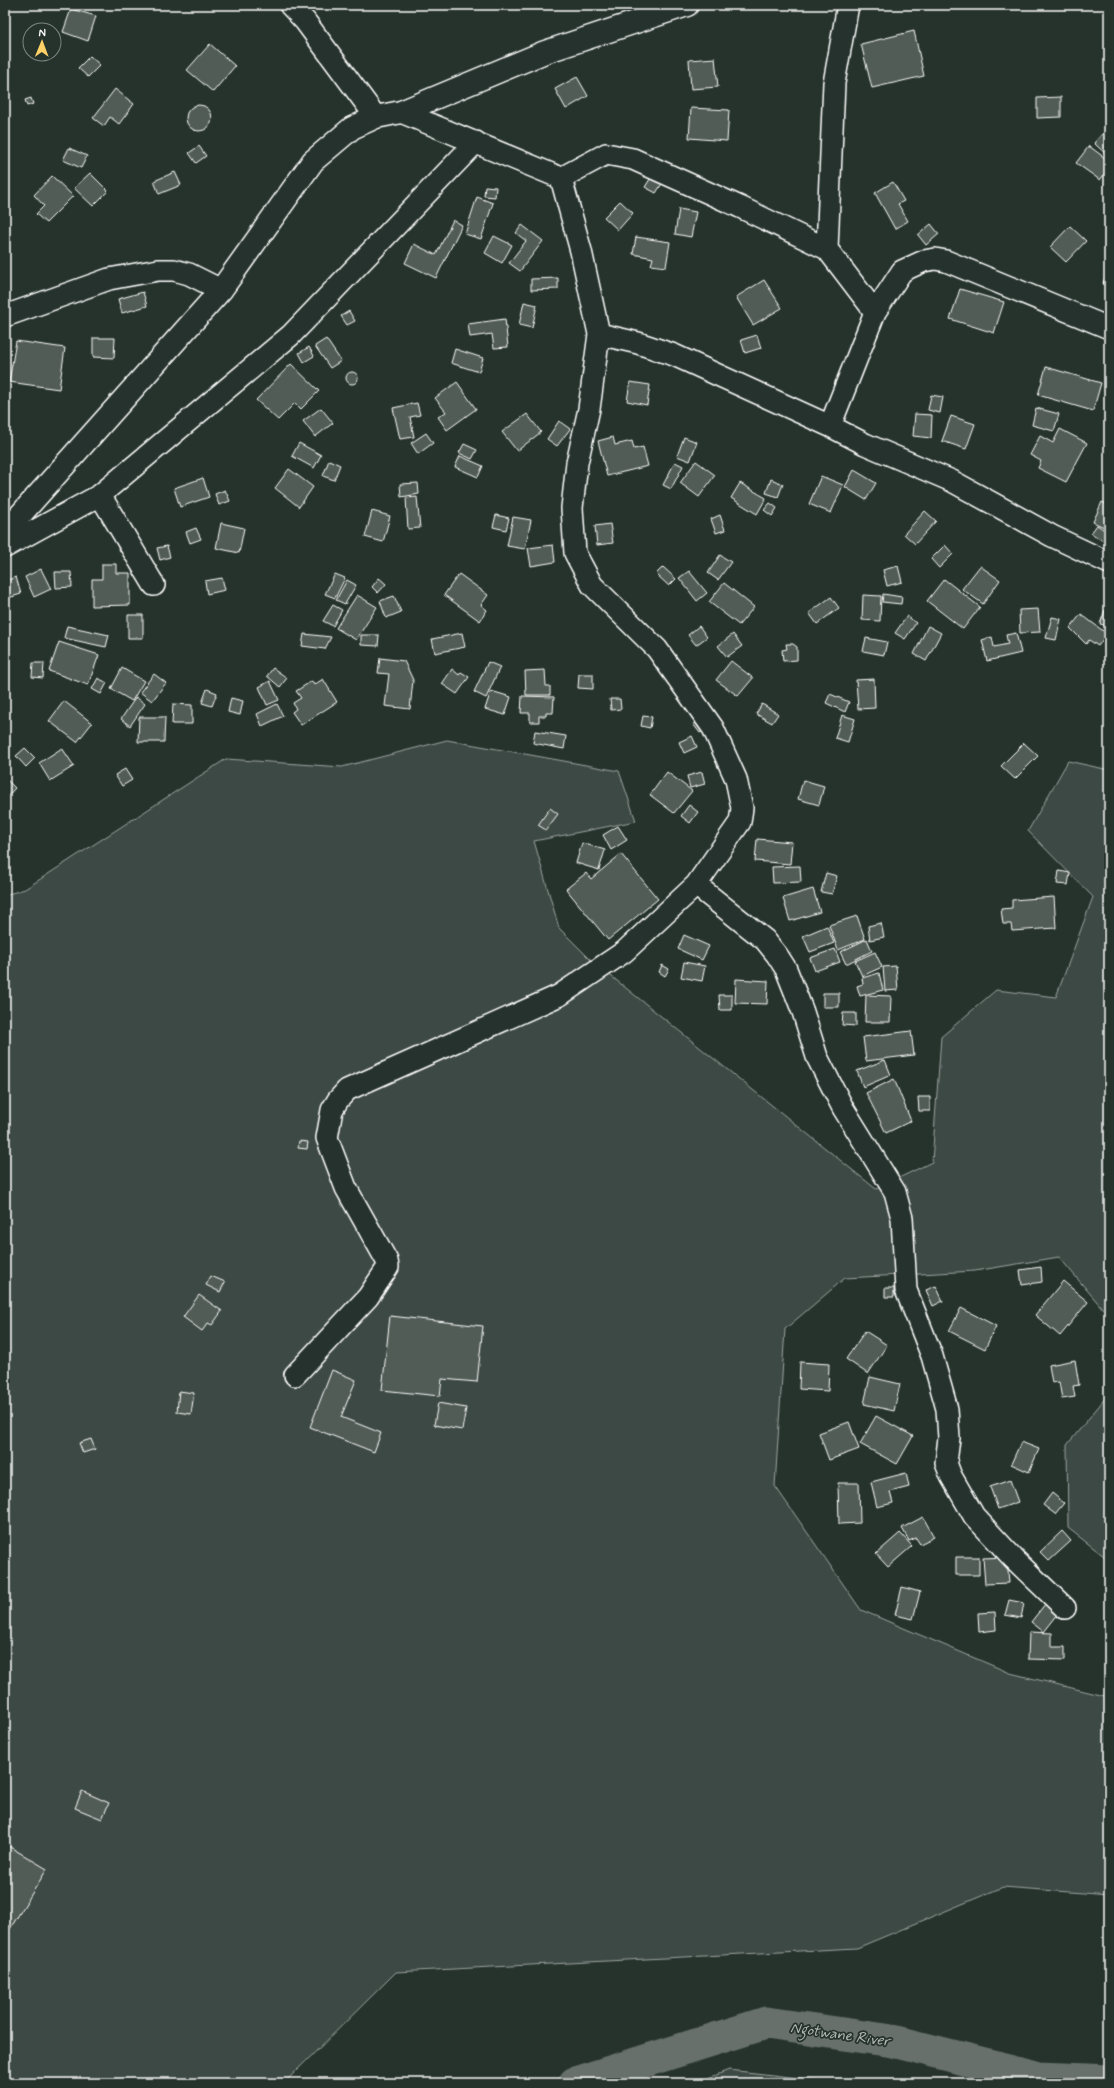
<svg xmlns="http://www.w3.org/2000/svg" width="1114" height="2088" font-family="Mynerve,sans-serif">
  <rect width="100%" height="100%" fill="#26332d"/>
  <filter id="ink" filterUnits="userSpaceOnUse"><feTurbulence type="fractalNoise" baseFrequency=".025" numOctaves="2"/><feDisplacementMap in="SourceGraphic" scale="8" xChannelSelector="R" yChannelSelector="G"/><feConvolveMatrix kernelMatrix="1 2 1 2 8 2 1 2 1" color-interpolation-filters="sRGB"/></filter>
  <g filter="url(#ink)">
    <path fill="#3e4944" stroke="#9ea4a2" d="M447,740L619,771L636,821L534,841L559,928L591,960L876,1189L932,1162L941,1037L996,990L1056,997L1093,897L1028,831L1068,761L1109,770V1316L1059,1257L975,1271L845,1278L785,1329L775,1486L861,1610L1010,1673L1109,1697V1895L1003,1887L857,1948L396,1972L284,2083H5V895L25,889L226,759L342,767Z
      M1109,1358V1560L1068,1528L1067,1445L1107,1396Z
      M729,2070L842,2083H696Z"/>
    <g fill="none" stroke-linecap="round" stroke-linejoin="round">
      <path stroke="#67706c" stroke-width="33" d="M575,2083L766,2023L893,2041L1040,2078L1109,2081"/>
    </g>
    <path fill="#515c57" stroke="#fff" d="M71,9L96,16L88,41L63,32Z
      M914,31L924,76L872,88L861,44Z
      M210,44L235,66L213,92L187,70Z
      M90,56L100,65L88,77L78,68Z
      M715,58L718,87L691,89L689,60Z
      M577,77L588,96L566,109L555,89Z
      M115,89L134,104L119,124L110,117L104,126L93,118Z
      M1061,97V117L1037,118V98Z
      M31,98L33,104L27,106L25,100Z
      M186 118a13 13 0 1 1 26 0a13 13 0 1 1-26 0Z
      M691,108L729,110L727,141L689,138Z
      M1103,133L1109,138V157L1094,143Z
      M199,146L206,156L196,163L189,153Z
      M1089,146L1109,161V168L1100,180L1076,163Z
      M69,148L87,156L81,168L63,160Z
      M175,172L181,185L159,194L154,181Z
      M90,173L108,191L93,206L74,188Z
      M52,176L73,196L46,223L36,214L44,206L34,195Z
      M652,176L663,182L656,193L645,187Z
      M893,182L904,201L898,204L908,221L895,229L875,193Z
      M485,186L496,187L495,197L484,196Z
      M477,197L493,203L481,239L465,234Z
      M620,201L633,213L618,230L604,217Z
      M679,209L696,212L691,237L675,234Z
      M453,220L462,225L436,278L405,263L414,244L436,255Z
      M931,224L939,234L926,245L918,235Z
      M522,225L543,241L520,271L509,263L526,241L516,233Z
      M1070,226L1086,241L1066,262L1050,247Z
      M494,236L512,245L502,263L485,253Z
      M636,237L670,242L666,267L651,265L653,258L633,254Z
      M1109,268V286L1103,283Z
      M558,278V289L531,290V279Z
      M764,280L782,308L753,325L736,297Z
      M960,289L1004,302L994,333L950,319Z
      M143,292L147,306L122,313L118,299Z
      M524,302L537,305L532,328L519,325Z
      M349,311L355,321L347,325L341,316Z
      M505,319L508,347L494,348L492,334L470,337L468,324Z
      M757,335L761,348L745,353L741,340Z
      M93,338H115L114,358L93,357Z
      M326,339L341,361L330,368L315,346Z
      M16,341L65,348L59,389L9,382Z
      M309,347L314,356L304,362L299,353Z
      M455,349L483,358L479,372L451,363Z
      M291,364L319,391L301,409L295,403L278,420L256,400Z
      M1046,367L1101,383L1093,411L1038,395Z
      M346 378a6 6 0 1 1 12 0a6 6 0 1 1-12 0Z
      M457,382L476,409L447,430L438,417L446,412L435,398Z
      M630,382L650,385L647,405L627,401Z
      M931,395L943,397L940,413L928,410Z
      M417,403L420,415L410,417L414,437L400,439L393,408Z
      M321,408L333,423L315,437L303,421Z
      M1036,408L1059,414L1054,431L1032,425Z
      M527,414L541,432L517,451L502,432Z
      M915,414L932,415L931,438L913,436Z
      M951,416L975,424L966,449L942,441Z
      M559,421L570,429L557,446L547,439Z
      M1060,429L1087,443L1066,482L1038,468L1041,461L1030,455L1040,436L1053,443Z
      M426,433L433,443L418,454L411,443Z
      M613,437L615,445L632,441L634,449L643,447L648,466L607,476L598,441Z
      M684,437L697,442L690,461L677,456Z
      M299,443L321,455L314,468L292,456Z
      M464,444L477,450L472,459L459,453Z
      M460,456L483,466L478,477L455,467Z
      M329,460L340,465L334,480L323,476Z
      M696,461L715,475L699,497L680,483Z
      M675,462L683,466L671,489L663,485Z
      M289,469L313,487L299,507L275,488Z
      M854,470L876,483L866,500L845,487Z
      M821,476L843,485L831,513L809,504Z
      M203,478L209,497L180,507L174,488Z
      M771,479L783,484L778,497L766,493Z
      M418,483L419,494L401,497L400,484Z
      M740,483L766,498L757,514L731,498Z
      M225,490L230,501L219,505L215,494Z
      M417,497L420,528L408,529L406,498Z
      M1102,502L1109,505V515L1104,527L1093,522Z
      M770,503L777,508L772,516L764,510Z
      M372,511L390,516L383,542L365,537Z
      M925,511L936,521L915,544L904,534Z
      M496,515L509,518L506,530L493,527Z
      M720,515L725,530L716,533L711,519Z
      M513,517L531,520L525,549L507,546Z
      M221,523L244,528L239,553L216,548Z
      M610,524L613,543L597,545L595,526Z
      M1097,525L1109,533V545L1091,533Z
      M196,528L201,539L190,543L186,532Z
      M553,545L555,562L531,566L528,548Z
      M945,545L953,554L939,568L931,559Z
      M167,546L170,557L160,560L157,548Z
      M720,555L731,562L718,580L708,573Z
      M102,564H116V573H130V605L92,606V579H102Z
      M898,566L902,582L887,586L883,570Z
      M980,566L1000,580L983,604L962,589Z
      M663,567L676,579L669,586L656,574Z
      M41,569L51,589L34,597L25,577Z
      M689,571L707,593L697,601L679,578Z
      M55,572H71L72,587L56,588Z
      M335,574L345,578L335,598L325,594Z
      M459,574L488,595L481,605L487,610L480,621L444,595Z
      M16,577L21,594L8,598L5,581Z
      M222,578L225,590L207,594L205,581Z
      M379,578L386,584L378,593L372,587Z
      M944,579L980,607L963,629L927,601Z
      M347,580L356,585L345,604L336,600Z
      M724,583L754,607L739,625L709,602Z
      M883,594L902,597L901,604L882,602Z
      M357,595L377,607L356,640L336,628Z
      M863,595L881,596L880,621L862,620Z
      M394,596L401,612L386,618L380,601Z
      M831,597L839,608L817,624L809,613Z
      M333,605L342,610L333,626L323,621Z
      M1038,609L1040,632L1020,633L1019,610Z
      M1105,610L1109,611V626L1100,624Z
      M1081,614L1107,634L1098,646L1089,640L1086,644L1070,628Z
      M128,615H143V638H128Z
      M907,616L916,623L905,639L895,633Z
      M1052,617L1061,619L1056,640L1046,638Z
      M67,626L109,635L106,647L64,638Z
      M699,626L707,637L696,645L688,635Z
      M928,626L941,633L926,661L914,654Z
      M462,633L465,647L435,653L432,639Z
      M1016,633L1021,653L987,661L982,640L992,637L994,647L1008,644L1006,635Z
      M304,634L331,637L325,649L302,646Z
      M733,634L742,646L727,657L718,646Z
      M361,635H379L378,646L361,645Z
      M866,638L887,642L884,655L863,651Z
      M59,642L99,655L88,685L49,671Z
      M786,644H793L797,647V660L783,661L782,650L787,649Z
      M380,658L404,661L413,680L410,709L385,706L389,674L378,673Z
      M731,661L753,678L738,696L716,680Z
      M488,662L500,667L486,698L474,692Z
      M33,663H44L43,678L32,677Z
      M122,668L144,681L132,701L111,689Z
      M273,668L287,678L280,687L267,676Z
      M452,669L459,675L461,672L469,677L457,694L442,684Z
      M545,670L546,686H550V695H526L525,671Z
      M154,674L166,683L152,701L140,692Z
      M579,674H593V689L578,688Z
      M98,678L107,683L101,694L92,689Z
      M323,679L337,702L301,725L292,712L296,709L293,703L301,698L296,691L312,681L314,685Z
      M874,679L875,708L858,709L856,680Z
      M270,681L279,700L267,705L259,687Z
      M207,689L217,693L212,706L202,703Z
      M491,691L511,697L505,715L485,709Z
      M830,694L849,702L845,712L826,703Z
      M522,696L554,697L553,713H546V716H539V722H530V713H521Z
      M136,697L145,704L130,726L121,719Z
      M231,698L243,701L240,715L228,712Z
      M610,699H620L621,709L611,710Z
      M64,701L92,723L77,742L49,721Z
      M173,704L192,705V724H172Z
      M277,704L283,716L262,726L257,714Z
      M762,704L778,714L772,723L756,714Z
      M842,715L855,719L848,742L835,738Z
      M643,716L652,717L650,728L641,726Z
      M139,717H165L164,742H138Z
      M701,718L708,727L700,733L693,724Z
      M535,731L566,736L564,749L533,743Z
      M692,736L697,747L684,753L679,742Z
      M1024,743L1038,756L1015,779L1001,766Z
      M25,748L35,758L26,767L16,756Z
      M62,748L74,766L50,781L39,763Z
      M125,769L132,780L122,786L115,775Z
      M667,772L692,791L674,813L650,795Z
      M702,772L705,784L690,788L687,776Z
      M6,779L15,788L6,798L5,781Z
      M803,780L824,786L819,805L798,799Z
      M689,805L698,812L690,823L681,816Z
      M550,808L558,814L546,830L538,825Z
      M618,826L627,840L611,850L603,835Z
      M757,839L792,842L790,864L755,861Z
      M582,843L605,850L599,870L576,863Z
      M621,854L658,899L608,940L566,889L586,873L591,879Z
      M800,866L801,882L773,883L772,867Z
      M1059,871L1070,873L1068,885L1057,884Z
      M826,873L837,876L832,894L821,892Z
      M813,889L820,912L790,921L783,898Z
      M1054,897L1056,928L1012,931L1011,924H1003L1001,909L1012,908V900Z
      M857,916L865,939L838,950L829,925Z
      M881,923L884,937L870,940L868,926Z
      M827,926L834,943L810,952L803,936Z
      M684,935L709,946L702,960L678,949Z
      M867,939L872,951L846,964L840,952Z
      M835,949L840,962L815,971L810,958Z
      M875,952L882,967L862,976L855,961Z
      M684,962L705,966L702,981L681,977Z
      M662,965L669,969L665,976L659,972Z
      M896,966L898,990L885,991L883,967Z
      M879,973L883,990L860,996L857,986L863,984L862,978Z
      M736,979L768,981L767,1004L735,1003Z
      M823,993H839V1007H823Z
      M719,995H732V1010H720Z
      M866,995L891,996L890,1022H865Z
      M843,1013H856V1026L842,1025Z
      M911,1031L914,1055L866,1061L863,1037Z
      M885,1060L891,1075L863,1087L857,1071Z
      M894,1079L911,1121L886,1133L866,1093Z
      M918,1097H930V1111H919Z
      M299,1141L308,1142L307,1149L298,1148Z
      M1041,1267L1042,1282L1022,1285L1020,1270Z
      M211,1276L225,1282L220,1292L206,1285Z
      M1063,1281L1088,1302L1060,1336L1035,1315Z
      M936,1286L943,1301L933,1306L926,1290Z
      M885,1288H894V1297H885Z
      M199,1295L222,1311L212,1325L208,1323L202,1331L183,1317Z
      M961,1308L996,1326L985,1349L949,1331Z
      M390,1316L483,1326L477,1382L442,1379L440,1396L382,1390Z
      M865,1331L887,1345L868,1374L846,1359Z
      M1075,1360L1079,1385L1073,1386L1075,1397L1062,1399L1059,1382L1052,1383L1049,1365Z
      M800,1362L829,1364L828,1391L799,1389Z
      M332,1370L356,1380L341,1417L381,1433L374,1452L310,1427Z
      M870,1377L900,1384L894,1411L864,1404Z
      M179,1391L194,1393L191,1414L177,1412Z
      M438,1403L466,1408L462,1430L434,1425Z
      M876,1416L913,1436L897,1464L860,1444Z
      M849,1422L859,1449L829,1460L819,1433Z
      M91,1439L95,1449L83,1453L79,1443Z
      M1021,1442L1039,1449L1029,1472L1011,1464Z
      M906,1473L909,1487L890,1492L893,1503L877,1507L871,1482Z
      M1010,1480L1018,1502L998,1509L990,1487Z
      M838,1483H859L860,1523L839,1524Z
      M1052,1493L1064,1503L1055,1514L1043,1505Z
      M923,1517L934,1537L920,1544L916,1538L909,1541L902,1528Z
      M1062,1531L1071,1541L1049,1561L1040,1552Z
      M900,1533L912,1546L888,1567L876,1554Z
      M956,1557H979V1575H956Z
      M1007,1557L1009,1583L985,1584L983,1558Z
      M902,1587L920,1592L913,1619L895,1615Z
      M1049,1599L1062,1609L1044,1632L1031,1622Z
      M1009,1600L1024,1603L1021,1618L1005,1615Z
      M995,1612L996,1630L979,1632L978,1613Z
      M1029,1632L1052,1633V1647H1065V1660L1028,1659Z
      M82,1791L109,1803L102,1819L75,1808Z
      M5,1844L47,1869L5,1937Z"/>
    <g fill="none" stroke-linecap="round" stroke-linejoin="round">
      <defs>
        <path id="minor" d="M290,5L305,21L376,117
          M561,178L606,154L633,159L740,207L827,249L875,312
          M827,249L834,83L848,5
          M5,316L109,279L158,270H174L189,274L221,290
          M599,334L638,343L674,355L830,426L865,444L952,481L1052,536L1109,563
          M830,426L875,312L902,271L924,261L935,259L946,261L1109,328
          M100,495L154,585
          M5,547L100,495L291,335L476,142
          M696,885L765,940L777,955L786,969L803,1012L817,1057L843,1108L895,1192L902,1218L906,1290L932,1356L947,1409L949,1438L946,1463L951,1476L974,1516L1014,1559L1065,1608
          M295,1375L368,1297L388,1267L387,1261L346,1188L327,1138L332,1110L338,1100L347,1090L560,995L624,952L696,885L740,822L742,808L736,779L713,728L657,649L592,585L575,553L572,508L577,463L589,409L599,334L581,251L561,178L401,112"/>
        <path id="tertiary" d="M5,532L221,290L313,161L352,128L376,117L401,112L545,52L687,5"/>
      </defs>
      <use href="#minor" stroke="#fff" stroke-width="24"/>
      <use href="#tertiary" stroke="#fff" stroke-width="25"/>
      <use href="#minor" stroke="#26332d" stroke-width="21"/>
      <use href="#tertiary" stroke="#26332d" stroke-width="22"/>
    </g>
  </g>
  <g text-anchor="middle" stroke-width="3.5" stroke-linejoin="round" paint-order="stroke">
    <g font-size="15" font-style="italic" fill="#b3b8b6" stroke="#26332d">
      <text transform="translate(840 2034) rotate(8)" y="5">Ngotwane River</text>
    </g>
  </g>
  <rect width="1114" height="2088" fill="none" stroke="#26332d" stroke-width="20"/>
  <rect x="10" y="10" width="1094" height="2068" fill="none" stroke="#fff" stroke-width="1.5" filter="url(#ink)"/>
  <g transform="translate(42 42) rotate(1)"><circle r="19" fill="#26332d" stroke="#7d8581"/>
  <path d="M0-3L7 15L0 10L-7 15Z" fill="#ffd166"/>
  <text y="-6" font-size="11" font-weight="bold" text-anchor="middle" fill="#ffffff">N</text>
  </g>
</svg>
